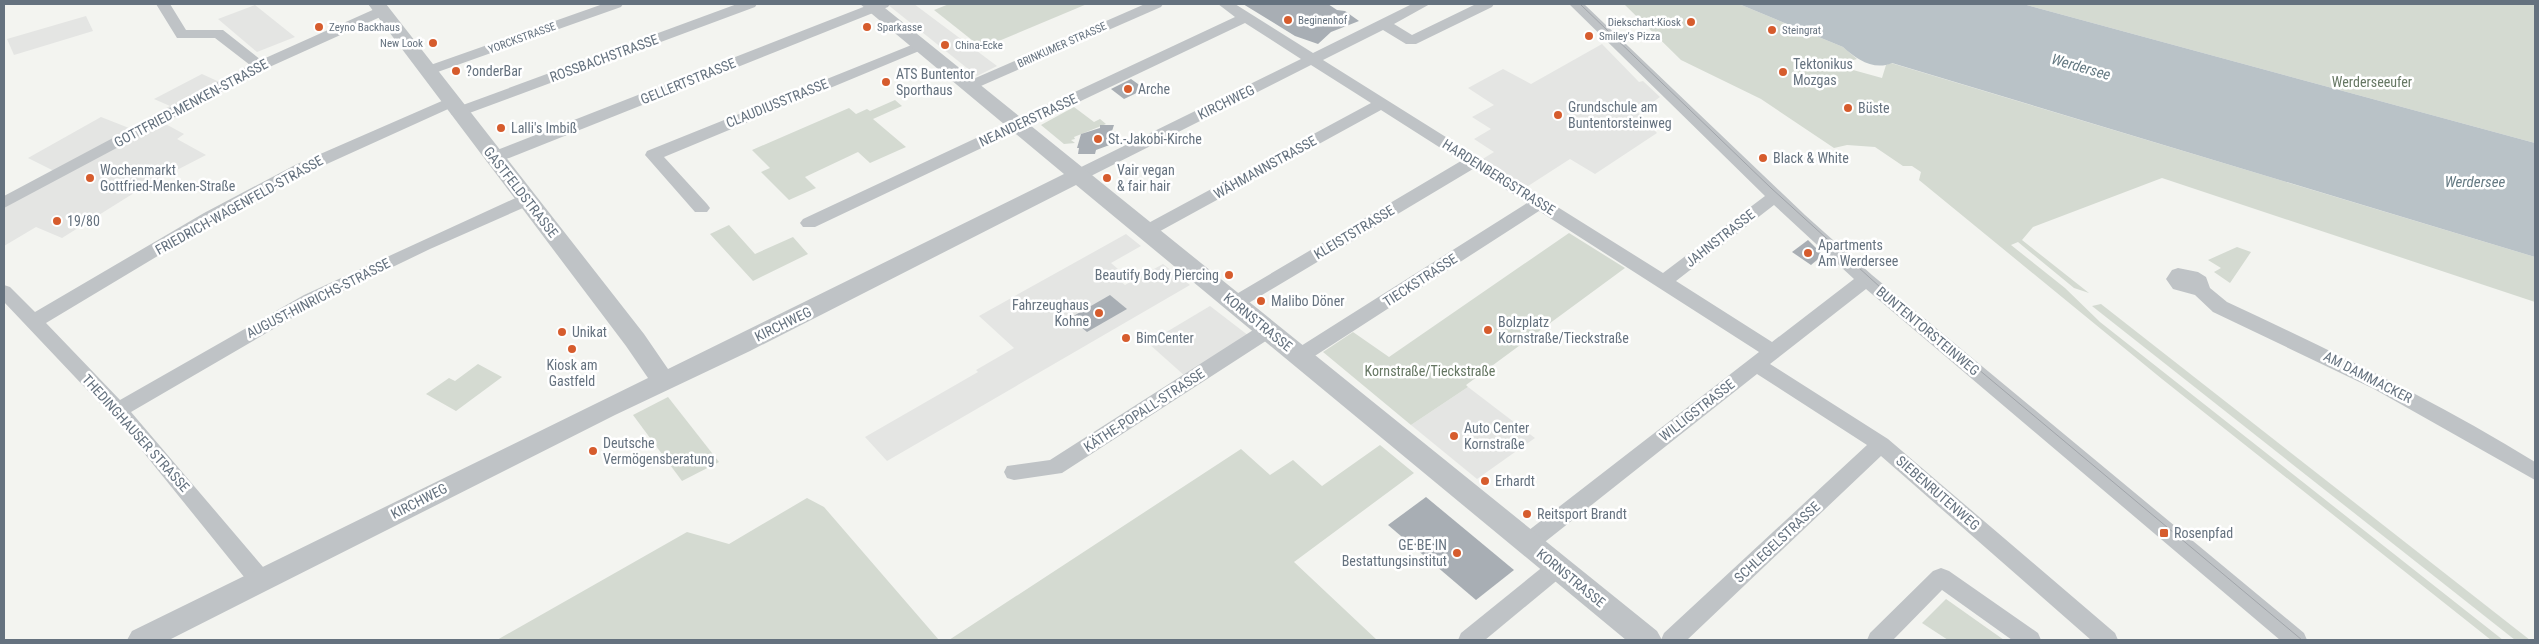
<svg xmlns="http://www.w3.org/2000/svg" width="2539" height="644" font-family="'Roboto Condensed',sans-serif">
<style>
.built{fill:#e4e5e3}
.green{fill:#d4dad1}
.water{fill:#b9c2c7}
.building{fill:#a8aeb4}
.lines{fill:none;stroke-linecap:round;stroke-linejoin:round}
.minor{fill:#bfc3c6;fill-rule:evenodd}
.tertiary{fill:#bfc3c6;fill-rule:evenodd}
.tram{stroke:#a1a5aa;stroke-width:1}
.poi-dot{fill:#d65c2d;stroke:#fff;stroke-width:2}
.labels{text-anchor:middle;dominant-baseline:central;stroke-width:5;stroke-linejoin:round;paint-order:stroke}
.far-poi-label{font-size:11px;fill:#65727f;stroke:#fff;text-anchor:start}
.far-street-label{font-size:11px;fill:#65727f;stroke:#fff}
.street-label{font-size:14px;fill:#65727f;stroke:#fff}
.poi-label{font-size:14px;fill:#65727f;stroke:#fff;text-anchor:start}
.park-label{font-size:14px;fill:#667763;stroke:#fff}
.water-label{font-size:15px;font-style:italic;fill:#657a83;stroke:#fff}
</style>
<rect width="100%" height="100%" fill="#f3f4f0"/>
<g class="built">
<path d="M887 4H914L997 66 977 76Z"/>
<path d="M255 5 295 37 257 52 218 19Z"/>
<path d="M86 16 93 31 14 55 7 39Z"/>
<path d="M1602 44 1639 82 1643 81 1660 97 1638 113 1657 133 1595 174 1570 159 1525 188 1481 160 1494 152 1474 139 1491 129 1472 117 1494 105 1468 88 1503 69 1531 84Z"/>
<path d="M202 74 226 85 160 121 184 134 177 139 206 155 142 188 62 238 36 227 4 246V199L54 171 28 158 101 117 129 128 170 106 154 99Z"/>
<path d="M1126 234 1141 246 1111 263 1118 269 1111 273 1125 285 1163 264 1190 285 887 461 865 437 978 372 976 370 1014 348 979 316Z"/>
<path d="M1210 306 1249 336 1185 376 1148 343Z"/>
<path d="M1468 387 1535 438 1477 479 1411 425Z"/>
</g>
<g class="green">
<path d="M949 4H1087L982 48 934 10Z"/>
<path d="M1624 4H1739L1843 47 1857 59 1835 65 1882 78 1886 65 1891 63 2535 257V302L2162 178 2033 227 2022 240 2089 293 2074 288 2018 242 2011 245 2065 288 2100 322 2503 640H2491L2162 379 1919 180 1921 172 1912 166H1903L1875 147 1847 145 1834 148 1761 99 1681 60Z"/>
<path d="M2023 4H2535V143Z"/>
<path d="M895 100 902 106 873 119 906 147 870 163 858 152 805 177 816 188 789 200 761 172 770 168 752 150 849 108 856 114 867 109 870 111Z"/>
<path d="M1074 107 1094 122 1100 119 1106 124 1074 137 1075 139 1071 140 1075 143 1064 144 1041 125Z"/>
<path d="M729 225 755 254 793 237 808 254 753 281 710 234Z"/>
<path d="M1569 233 1625 268 1466 385 1468 387 1411 425 1323 352 1353 332 1389 357Z"/>
<path d="M2237 247 2251 252 2230 283 2214 272 2221 268 2208 260Z"/>
<path d="M2101 304 2530 640H2515L2092 306Z"/>
<path d="M478 364 502 377 456 411 426 394 449 378 455 381Z"/>
<path d="M668 397 719 462 682 481 633 415Z"/>
<path d="M1380 445 1414 473 1294 562 1377 640H949L1241 449 1270 475 1293 460 1322 486Z"/>
<path d="M807 498 824 507 939 640H497L687 532 729 544Z"/>
<path d="M1946 599 2004 640H1948L1922 623Z"/>
</g>
<path class="water" d="M1739 4H2023L2535 143V257L1892 63C1874 71 1856 59 1843 47Z"/>
<g class="building">
<path d="M1243 4H1328L1337 10 1345 11 1359 21 1331 32 1318 44 1295 36Z"/>
<path d="M1131 79 1145 89 1124 99 1111 89Z"/>
<path d="M1100 125H1114L1112 131 1116 132 1115 143 1096 150 1095 154H1078L1079 148H1077L1081 134 1100 128Z"/>
<path d="M1808 240 1823 255 1811 265 1792 252Z"/>
<path d="M1110 295 1127 309 1087 332 1070 318Z"/>
<path d="M1426 497 1514 570 1476 600 1388 525Z"/>
</g>
<g class="lines">
<g class="minor">
<path d="M156 4H170L186 30H223L261 60 377 8 382 7 389 11 387 14 265 69 4 208V196L250 65 215 38H177Z"/>
<path d="M603 4H623L621 7 432 74 427 76 419 71 422 68Z"/>
<path d="M737 4H757L755 7 464 115H452L450 112 452 109Z"/>
<path d="M871 4H890L888 7 499 162H487L485 158 487 154Z"/>
<path d="M1145 4H1163L1161 7 974 89H964L961 86 964 83Z"/>
<path d="M1218 4H1235L1313 53 1412 4H1430L1394 24 1412 35 1476 4H1494L1492 7 1416 44H1406L1383 30 1323 60 1663 273 1765 196 1569 4H1584L1805 215 1872 275 2304 633 2307 640H2280L1866 289 1770 364 1888 439 2115 633 2118 640H2091L1881 456 1687 640H1661L1664 633 1867 445 1757 374 1536 549 1528 552 1520 549 1517 543 1520 537 1759 352 1539 211 1307 361 1300 363 1293 361 1290 356 1293 351 1527 203 1473 169 1242 307 1235 309 1228 307 1226 303 1228 299 1461 161 1381 110 1153 235H1141L1138 231 1141 227 1371 103 1311 65 1085 179H1073L1071 175 1073 171 1301 59 1245 23 815 227H803L800 223 803 219 1235 17ZM1774 205 1854 279 1772 342 1676 281Z"/>
<path d="M919 42 926 46 924 49 664 157 707 204 710 208 707 212H695L645 155 647 151Z"/>
<path d="M451 97 457 99 459 102 457 105 307 173 216 221 46 323 120 400 304 295 520 196H532L535 200 532 204 430 249 318 303 131 412 269 574 272 581 269 588 261 590 253 588 127 432 4 302V285L10 287 35 312 204 213 295 165Z"/>
<path d="M2178 268 2198 272 2206 277 2210 288 2227 302C2332 351 2436 401 2535 462V480L2374 389 2213 312 2195 295 2173 289 2166 279 2172 270Z"/>
<path d="M1268 323 1275 325 1277 330 1275 335 1062 473 1014 480 1007 478 1004 472 1007 466 1050 460 1261 325Z"/>
<path d="M1558 558 1566 561 1569 567 1566 573 1485 640H1458L1461 633 1550 561Z"/>
<path d="M1941 568 1949 571 2038 633 2041 640H2012L1942 590 1893 640H1867L1870 633 1933 571Z"/>
</g>
<path class="tertiary" d="M368 4H386L644 334 668 369 1064 174 860 4H880L1657 631 1662 640H1626L1076 185 750 351 615 415 169 640H127L132 631 648 378 626 346Z"/>
<path class="tram" d="M1580 4 1771 188 1880 287 2302 640"/>
</g>
<g class="poi-dot">
<circle cx="1288" cy="20" r="5"/>
<circle cx="1691" cy="22" r="5"/>
<circle cx="319" cy="27" r="5"/>
<circle cx="867" cy="27" r="5"/>
<circle cx="1772" cy="30" r="5"/>
<circle cx="1589" cy="36" r="5"/>
<circle cx="433" cy="43" r="5"/>
<circle cx="945" cy="45" r="5"/>
<circle cx="456" cy="71" r="5"/>
<circle cx="1783" cy="72" r="5"/>
<circle cx="886" cy="82" r="5"/>
<circle cx="1128" cy="89" r="5"/>
<circle cx="1848" cy="108" r="5"/>
<circle cx="1558" cy="115" r="5"/>
<circle cx="501" cy="128" r="5"/>
<circle cx="1098" cy="139" r="5"/>
<circle cx="1763" cy="158" r="5"/>
<circle cx="90" cy="178" r="5"/>
<circle cx="1107" cy="178" r="5"/>
<circle cx="57" cy="221" r="5"/>
<circle cx="1808" cy="253" r="5"/>
<circle cx="1229" cy="275" r="5"/>
<circle cx="1261" cy="301" r="5"/>
<circle cx="1099" cy="313" r="5"/>
<circle cx="1488" cy="330" r="5"/>
<circle cx="562" cy="332" r="5"/>
<circle cx="1126" cy="338" r="5"/>
<circle cx="572" cy="349" r="5"/>
<circle cx="1454" cy="436" r="5"/>
<circle cx="593" cy="451" r="5"/>
<circle cx="1485" cy="481" r="5"/>
<circle cx="1527" cy="514" r="5"/>
<rect x="2159" y="528" width="10" height="10" rx="2.5"/>
<circle cx="1457" cy="553" r="5"/>
</g>
<g class="labels">
<g class="far-poi-label">
<text x="1298" y="20">Beginenhof</text>
<text x="1681" y="22" text-anchor="end">Diekschart-Kiosk</text>
<text x="329" y="27">Zeyno Backhaus</text>
<text x="877" y="27">Sparkasse</text>
<text x="1782" y="30">Steingrat</text>
<text x="1599" y="36">Smiley's Pizza</text>
<text x="423" y="43" text-anchor="end">New Look</text>
<text x="955" y="45">China-Ecke</text>
</g>
<g class="far-street-label">
<text transform="translate(522 38) rotate(-20)">YORCKSTRASSE</text>
<text transform="translate(1062 45) rotate(-24)">BRINKUMER STRASSE</text>
</g>
<g class="street-label">
<text transform="translate(604 58) rotate(-20)">ROSSBACHSTRASSE</text>
<text transform="translate(688 81) rotate(-22)">GELLERTSTRASSE</text>
<text transform="translate(1226 102) rotate(-26)">KIRCHWEG</text>
<text transform="translate(191 103) rotate(-28)">GOTTFRIED-MENKEN-STRASSE</text>
<text transform="translate(777 103) rotate(-22)">CLAUDIUSSTRASSE</text>
<text transform="translate(1028 120) rotate(-25)">NEANDERSTRASSE</text>
<text transform="translate(1265 167) rotate(-29)">WÄHMANNSTRASSE</text>
<text transform="translate(1499 177) rotate(32)">HARDENBERGSTRASSE</text>
<text transform="translate(521 192) rotate(52)">GASTFELDSTRASSE</text>
<text transform="translate(239 205) rotate(-29)">FRIEDRICH-WAGENFELD-STRASSE</text>
<text transform="translate(1354 232) rotate(-31)">KLEISTSTRASSE</text>
<text transform="translate(1720 238) rotate(-38)">JAHNSTRASSE</text>
<text transform="translate(1420 280) rotate(-33)">TIECKSTRASSE</text>
<text transform="translate(318 298) rotate(-27)">AUGUST-HINRICHS-STRASSE</text>
<text transform="translate(1258 322) rotate(39)">KORNSTRASSE</text>
<text transform="translate(783 324) rotate(-26)">KIRCHWEG</text>
<text transform="translate(1928 331) rotate(40)">BUNTENTORSTEINWEG</text>
<text transform="translate(2368 377) rotate(27)">AM DAMMACKER</text>
<text transform="translate(1144 410) rotate(-33)">KÄTHE-POPALL-STRASSE</text>
<text transform="translate(1697 410) rotate(-38)">WILLIGSTRASSE</text>
<text transform="translate(136 433) rotate(48)">THEDINGHAUSER STRASSE</text>
<text transform="translate(1938 493) rotate(41)">SIEBENRUTENWEG</text>
<text transform="translate(419 501) rotate(-27)">KIRCHWEG</text>
<text transform="translate(1777 542) rotate(-43)">SCHLEGELSTRASSE</text>
<text transform="translate(1571 578) rotate(39)">KORNSTRASSE</text>
</g>
<g class="poi-label">
<text x="1793" y="64">Tektonikus<tspan x="1793" dy="16">Mozgas</tspan></text>
<text x="466" y="71">?onderBar</text>
<text x="896" y="74">ATS Buntentor<tspan x="896" dy="16">Sporthaus</tspan></text>
<text x="1138" y="89">Arche</text>
<text x="1568" y="107">Grundschule am<tspan x="1568" dy="16">Buntentorsteinweg</tspan></text>
<text x="1858" y="108">Büste</text>
<text x="511" y="128">Lalli's Imbiß</text>
<text x="1108" y="139">St.-Jakobi-Kirche</text>
<text x="1773" y="158">Black &amp; White</text>
<text x="100" y="170">Wochenmarkt<tspan x="100" dy="16">Gottfried-Menken-Straße</tspan></text>
<text x="1117" y="170">Vair vegan<tspan x="1117" dy="16">&amp; fair hair</tspan></text>
<text x="67" y="221">19/80</text>
<text x="1818" y="245">Apartments<tspan x="1818" dy="16">Am Werdersee</tspan></text>
<text x="1219" y="275" text-anchor="end">Beautify Body Piercing</text>
<text x="1271" y="301">Malibo Döner</text>
<text x="1089" y="305" text-anchor="end">Fahrzeughaus<tspan x="1089" dy="16">Kohne</tspan></text>
<text x="1498" y="322">Bolzplatz<tspan x="1498" dy="16">Kornstraße/Tieckstraße</tspan></text>
<text x="572" y="332">Unikat</text>
<text x="1136" y="338">BimCenter</text>
<text x="572" y="365" text-anchor="middle">Kiosk am<tspan x="572" dy="16">Gastfeld</tspan></text>
<text x="1464" y="428">Auto Center<tspan x="1464" dy="16">Kornstraße</tspan></text>
<text x="603" y="443">Deutsche<tspan x="603" dy="16">Vermögensberatung</tspan></text>
<text x="1495" y="481">Erhardt</text>
<text x="1537" y="514">Reitsport Brandt</text>
<text x="2174" y="533">Rosenpfad</text>
<text x="1447" y="545" text-anchor="end">GE·BE·IN<tspan x="1447" dy="16">Bestattungsinstitut</tspan></text>
</g>
<g class="park-label">
<text x="2372" y="82">Werderseeufer</text>
<text x="1430" y="371">Kornstraße/Tieckstraße</text>
</g>
<g class="water-label">
<text transform="translate(2081 67) rotate(16)">Werdersee</text>
<text x="2475" y="182">Werdersee</text>
</g>
</g>
<rect width="2539" height="644" fill="none" stroke="#65727f" stroke-width="10"/>
</svg>
